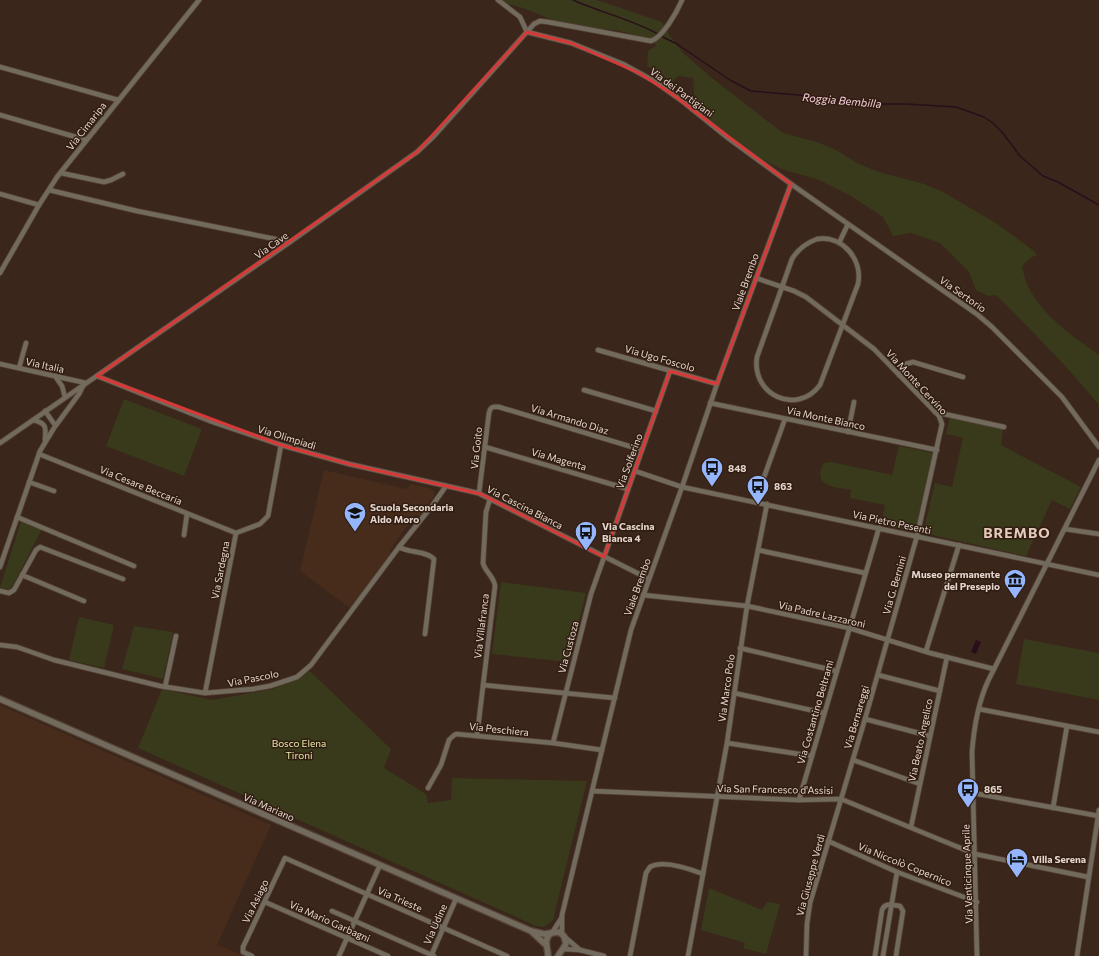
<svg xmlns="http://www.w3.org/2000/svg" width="1099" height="956" font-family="Commissioner,sans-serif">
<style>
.built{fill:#472c1c}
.green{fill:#383a1b}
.water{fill:#2b0e1b}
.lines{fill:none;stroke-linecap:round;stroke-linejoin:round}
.stream{stroke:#2b0e1b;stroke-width:1.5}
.minor-casing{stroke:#554237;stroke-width:6}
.tertiary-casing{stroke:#554237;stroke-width:8}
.minor{stroke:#726a5c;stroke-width:4.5}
.tertiary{stroke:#726a5c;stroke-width:5.5}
.marked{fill:none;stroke:#d73939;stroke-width:3;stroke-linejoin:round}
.labels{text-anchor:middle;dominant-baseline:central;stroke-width:3;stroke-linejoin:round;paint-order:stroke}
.street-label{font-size:10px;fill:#e4d6ce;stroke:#301c10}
.poi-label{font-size:10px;font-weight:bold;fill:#e4d6ce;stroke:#301c10;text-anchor:start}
.park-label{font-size:10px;fill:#e5eaab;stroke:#301c10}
.water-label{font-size:11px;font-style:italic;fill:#f8d0df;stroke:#301c10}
.district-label{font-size:14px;font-weight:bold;letter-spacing:1px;fill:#e5cabb;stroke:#301c10}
</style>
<rect width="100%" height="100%" fill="#3a261a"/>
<g class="built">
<path d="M324 470 406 489 411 484 429 488 434 491V496L420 516 415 515 390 550 391 555 350 608 300 571Z"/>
<path d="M0 705 271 825 217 945 246 956H0Z"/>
</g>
<g class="green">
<path d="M502 0H597L662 22 670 36 682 52 712 78 783 133 817 142 834 149 859 164 879 172 924 184 943 192 996 223 1034 251 1037 255 1030 258 1022 266C1028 306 1068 333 1099 355V405C1067 366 1032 331 996 295L988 296 976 290 969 272 940 243 911 233 893 236 883 217 851 196 817 179 781 169 757 157 735 141 695 107 693 78 678 76 671 83 662 75 647 66 648 51 657 45 635 35 616 30 576 27 551 19 523 8 508 4Z"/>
<path d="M124 399 202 429 184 476 106 446Z"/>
<path d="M950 417 1003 429 1001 445 1081 487 1070 509 1052 500 1026 556 923 533 935 483 952 487 963 438 946 434Z"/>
<path d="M899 446 933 453 916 532 881 525 885 505 850 498 851 490C834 487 811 486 824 463L831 462 892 475Z"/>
<path d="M21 521 42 529 13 585 9 589 0 588Z"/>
<path d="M501 582 586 593 569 662 492 654Z"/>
<path d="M79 617 114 625 104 668 69 660Z"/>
<path d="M134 626 173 632 163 679 122 669Z"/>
<path d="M1024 639 1099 653V700L1016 684Z"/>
<path d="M310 671 391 749 384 768 426 794 428 803 451 800 452 778 587 781 553 920 544 927 536 926 138 748 162 689 212 700 273 689Z"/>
<path d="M709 888 762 910 767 902 780 904 766 954 743 948 745 943 701 930Z"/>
</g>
<path class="water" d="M976 640 981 642 976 654 971 652Z"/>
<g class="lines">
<g class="stream">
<path d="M573 0C602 13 631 19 658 34"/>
<path d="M661 36 677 44 730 80 751 91 799 95 863 104H906L956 107 984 117 993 123 1002 132 1020 156 1043 176 1058 182 1099 205"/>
</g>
<g class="minor-casing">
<g id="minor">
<path d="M498 0 520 17 527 32"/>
<path d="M527 32 571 43 623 64 654 81 682 101 728 138 791 184 978 315 992 327 1062 397 1099 447"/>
<path d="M0 67 118 100"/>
<path d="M0 115 86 140"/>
<path d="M61 173 104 182 111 180 123 174"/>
<path d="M49 190 137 211 290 242"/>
<path d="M0 194 39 205"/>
<path d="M817 239C842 235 863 259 858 284L820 385C797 416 751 395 757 357L792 259C798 249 806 243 817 239Z"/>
<path d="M839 243 848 224"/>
<path d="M0 273 39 205 57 177 199 0"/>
<path d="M756 278 794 291 806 297 874 349 939 416 942 424 917 536 865 719 810 903 807 924 806 956"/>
<path d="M598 350 717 384"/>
<path d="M0 364 86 383"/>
<path d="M19 368 26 343"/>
<path d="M899 375 906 364 913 362 963 377"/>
<path d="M55 376 62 386 65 397"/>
<path d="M97 376 210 421 281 445 349 464 478 493 649 579"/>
<path d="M584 390 656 411"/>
<path d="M710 403 937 450"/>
<path d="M45 411 55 425"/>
<path d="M935 412 1004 427"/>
<path d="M33 420C47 423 46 428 45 440"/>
<path d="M848 432 854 402"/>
<path d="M0 443 290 242 417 152 434 136 534 24 540 21 548 22 651 41C663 37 677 12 682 0"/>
<path d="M485 447 628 489"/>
<path d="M39 454 236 533"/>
<path d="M635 471 682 487 1099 575"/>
<path d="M29 482 54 491"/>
<path d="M479 493 489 413C490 407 493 406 499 407L642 450"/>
<path d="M755 502 785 419"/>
<path d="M17 517 134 566"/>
<path d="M1065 529 1099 534"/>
<path d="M184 535 187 514"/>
<path d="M399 547C409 553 427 551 434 559L425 634"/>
<path d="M758 550 865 573"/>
<path d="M0 567 40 451 54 428 79 394 84 384"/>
<path d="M22 575 84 601"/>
<path d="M0 591 9 593 14 590 36 550 40 547 123 579"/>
<path d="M643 595 747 606 849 628 930 653 994 669"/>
<path d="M0 645 17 647 54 660 160 686 205 693 253 689 270 686 297 677 311 665 399 547 432 506 446 486"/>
<path d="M740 648 836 671"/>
<path d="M926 651 959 545"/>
<path d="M878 675 940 691"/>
<path d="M483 685 615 698"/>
<path d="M165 687 176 636"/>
<path d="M205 693 236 533 260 524 268 516 281 445"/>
<path d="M734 693 824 713"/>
<path d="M979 709 1099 732"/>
<path d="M865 719 930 736"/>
<path d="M477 736 495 586C494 576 485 572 483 563L486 512 490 499"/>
<path d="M553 743 591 594 670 371"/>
<path d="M727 743 812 756"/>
<path d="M853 760 920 784"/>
<path d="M428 788 441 765 449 740 453 736 456 734 553 743 602 750"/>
<path d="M592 791 799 800 841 799 975 854 1088 877"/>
<path d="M973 793 1099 816"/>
<path d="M799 800 879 528"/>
<path d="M1053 808 1067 726"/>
<path d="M911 827 947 657"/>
<path d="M828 841 897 872 977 902"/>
<path d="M265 902 388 956"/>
<path d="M332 911 434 956"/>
<path d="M552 933 562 917"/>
<path d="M562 934V915L631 630 682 487 717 384 791 184"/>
<path d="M566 938 580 950"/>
<path d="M564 949 580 950 604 956"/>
<path d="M252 956 243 952V947L285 858 507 956"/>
<path d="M339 956 380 865"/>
<path d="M431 956 456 899"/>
<path d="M630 956 646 873 650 867C663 859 690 869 703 874"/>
<path d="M688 956 727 743 747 606 767 504"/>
<path d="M875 956 882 910C885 902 893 905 900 906L903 911 896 956"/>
<path d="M883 956 897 872"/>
<path d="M977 956 972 752C974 727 978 703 988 681L1099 460"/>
<path d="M1077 956 1099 810"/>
</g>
</g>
<g class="tertiary-casing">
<g id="tertiary">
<path d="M0 699 531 931 544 934 559 932 564 936 566 944 558 956"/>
<path d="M533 933 546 945"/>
<path d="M548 956C548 947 543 940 551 933"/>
</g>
</g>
<use href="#minor" class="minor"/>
<use href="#tertiary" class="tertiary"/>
</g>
<path class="marked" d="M527 32 571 43 639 73 672 94 791 184 717 384 670 371 604 557 481 494 349 464 281 445 97 376 417 152Z"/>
<defs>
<g id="bus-pin" transform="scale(1.15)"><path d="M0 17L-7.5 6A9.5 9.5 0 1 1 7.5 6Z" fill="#95b6fd" stroke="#301c10"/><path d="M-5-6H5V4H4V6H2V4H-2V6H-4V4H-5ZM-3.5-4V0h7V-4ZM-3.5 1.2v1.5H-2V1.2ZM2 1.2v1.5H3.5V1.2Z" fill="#111"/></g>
<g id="school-pin" transform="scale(1.15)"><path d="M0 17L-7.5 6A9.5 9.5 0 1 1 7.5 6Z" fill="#95b6fd" stroke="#301c10"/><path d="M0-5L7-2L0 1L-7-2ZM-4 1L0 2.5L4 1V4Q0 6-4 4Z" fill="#111"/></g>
<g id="museum-pin" transform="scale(1.15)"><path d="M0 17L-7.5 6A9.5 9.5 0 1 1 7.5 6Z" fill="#95b6fd" stroke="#301c10"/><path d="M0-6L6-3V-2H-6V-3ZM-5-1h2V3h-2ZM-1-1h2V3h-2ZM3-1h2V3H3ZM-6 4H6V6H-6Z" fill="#111"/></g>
<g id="hotel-pin" transform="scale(1.15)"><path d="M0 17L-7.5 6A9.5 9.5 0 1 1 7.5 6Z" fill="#95b6fd" stroke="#301c10"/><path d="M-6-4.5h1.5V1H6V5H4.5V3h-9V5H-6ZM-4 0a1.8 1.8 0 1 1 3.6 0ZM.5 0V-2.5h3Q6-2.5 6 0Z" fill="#111"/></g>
</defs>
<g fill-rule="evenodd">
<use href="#bus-pin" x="712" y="468"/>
<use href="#bus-pin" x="758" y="486"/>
<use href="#school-pin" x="355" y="513"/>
<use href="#bus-pin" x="586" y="532"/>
<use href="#museum-pin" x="1015" y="580"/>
<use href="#bus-pin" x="968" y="789"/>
<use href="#hotel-pin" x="1017" y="859"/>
</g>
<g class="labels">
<g class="street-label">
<text transform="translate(682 92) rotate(36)">Via dei Partigiani</text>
<text transform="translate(86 126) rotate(-52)">Via Cimaripa</text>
<text transform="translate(271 245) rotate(-35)">Via Cave</text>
<text transform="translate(745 282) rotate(-70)">Viale Brembo</text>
<text transform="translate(963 294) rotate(35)">Via Sertorio</text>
<text transform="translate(660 358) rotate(16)">Via Ugo Foscolo</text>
<text transform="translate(45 365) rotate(12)">Via Italia</text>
<text transform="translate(917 382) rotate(47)">Via Monte Cervino</text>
<text transform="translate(826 418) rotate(12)">Via Monte Bianco</text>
<text transform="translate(570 419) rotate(17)">Via Armando Diaz</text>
<text transform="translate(287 437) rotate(17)">Via Olimpiadi</text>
<text transform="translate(476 448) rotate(-84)">Via Goito</text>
<text transform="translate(559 459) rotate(16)">Via Magenta</text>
<text transform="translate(629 461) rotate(-70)">Via Solferino</text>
<text transform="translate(141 485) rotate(22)">Via Cesare Beccaria</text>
<text transform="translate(525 507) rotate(27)">Via Cascina Bianca</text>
<text transform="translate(892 522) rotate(12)">Via Pietro Pesenti</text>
<text transform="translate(220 570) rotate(-79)">Via Sardegna</text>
<text transform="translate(894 585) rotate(-74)">Via G. Bernini</text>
<text transform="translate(637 587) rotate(-70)">Viale Brembo</text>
<text transform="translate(822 614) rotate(13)">Via Padre Lazzaroni</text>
<text transform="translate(481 626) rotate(-83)">Via Villafranca</text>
<text transform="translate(568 647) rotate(-75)">Via Custoza</text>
<text transform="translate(253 678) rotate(-11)">Via Pascolo</text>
<text transform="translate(726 688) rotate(-82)">Via Marco Polo</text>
<text transform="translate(815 712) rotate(-74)">Via Costantino Beltrami</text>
<text transform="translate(856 717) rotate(-74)">Via Bernareggi</text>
<text transform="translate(499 729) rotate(6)">Via Peschiera</text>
<text transform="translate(920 740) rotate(-78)">Via Beato Angelico</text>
<text transform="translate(775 789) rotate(1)">Via San Francesco d'Assisi</text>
<text transform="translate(269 807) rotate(24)">Via Mariano</text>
<text transform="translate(905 864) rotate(22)">Via Niccolò Copernico</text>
<text transform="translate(967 874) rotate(-92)">Via Venticinque Aprile</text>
<text transform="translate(810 875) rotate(-75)">Via Giuseppe Verdi</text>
<text transform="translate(400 899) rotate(24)">Via Trieste</text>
<text transform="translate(255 901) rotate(-64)">Via Asiago</text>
<text transform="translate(330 921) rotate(24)">Via Mario Garbagni</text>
<text transform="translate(435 924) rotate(-66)">Via Udine</text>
</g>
<g class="poi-label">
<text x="728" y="468">848</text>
<text x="774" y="486">863</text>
<text x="370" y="507">Scuola Secondaria<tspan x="370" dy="12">Aldo Moro</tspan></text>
<text x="602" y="526">Via Cascina<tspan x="602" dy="12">Bianca 4</tspan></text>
<text x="1000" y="574" text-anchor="end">Museo permanente<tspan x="1000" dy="12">del Presepio</tspan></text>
<text x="984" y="789">865</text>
<text x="1032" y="859">Villa Serena</text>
</g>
<g class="park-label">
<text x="299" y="743">Bosco Elena<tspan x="299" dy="12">Tironi</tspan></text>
</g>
<g class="water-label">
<text transform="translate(842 100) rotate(5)">Roggia Bembilla</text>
</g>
<g class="district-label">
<text x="1017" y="532">BREMBO</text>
</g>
</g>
</svg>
